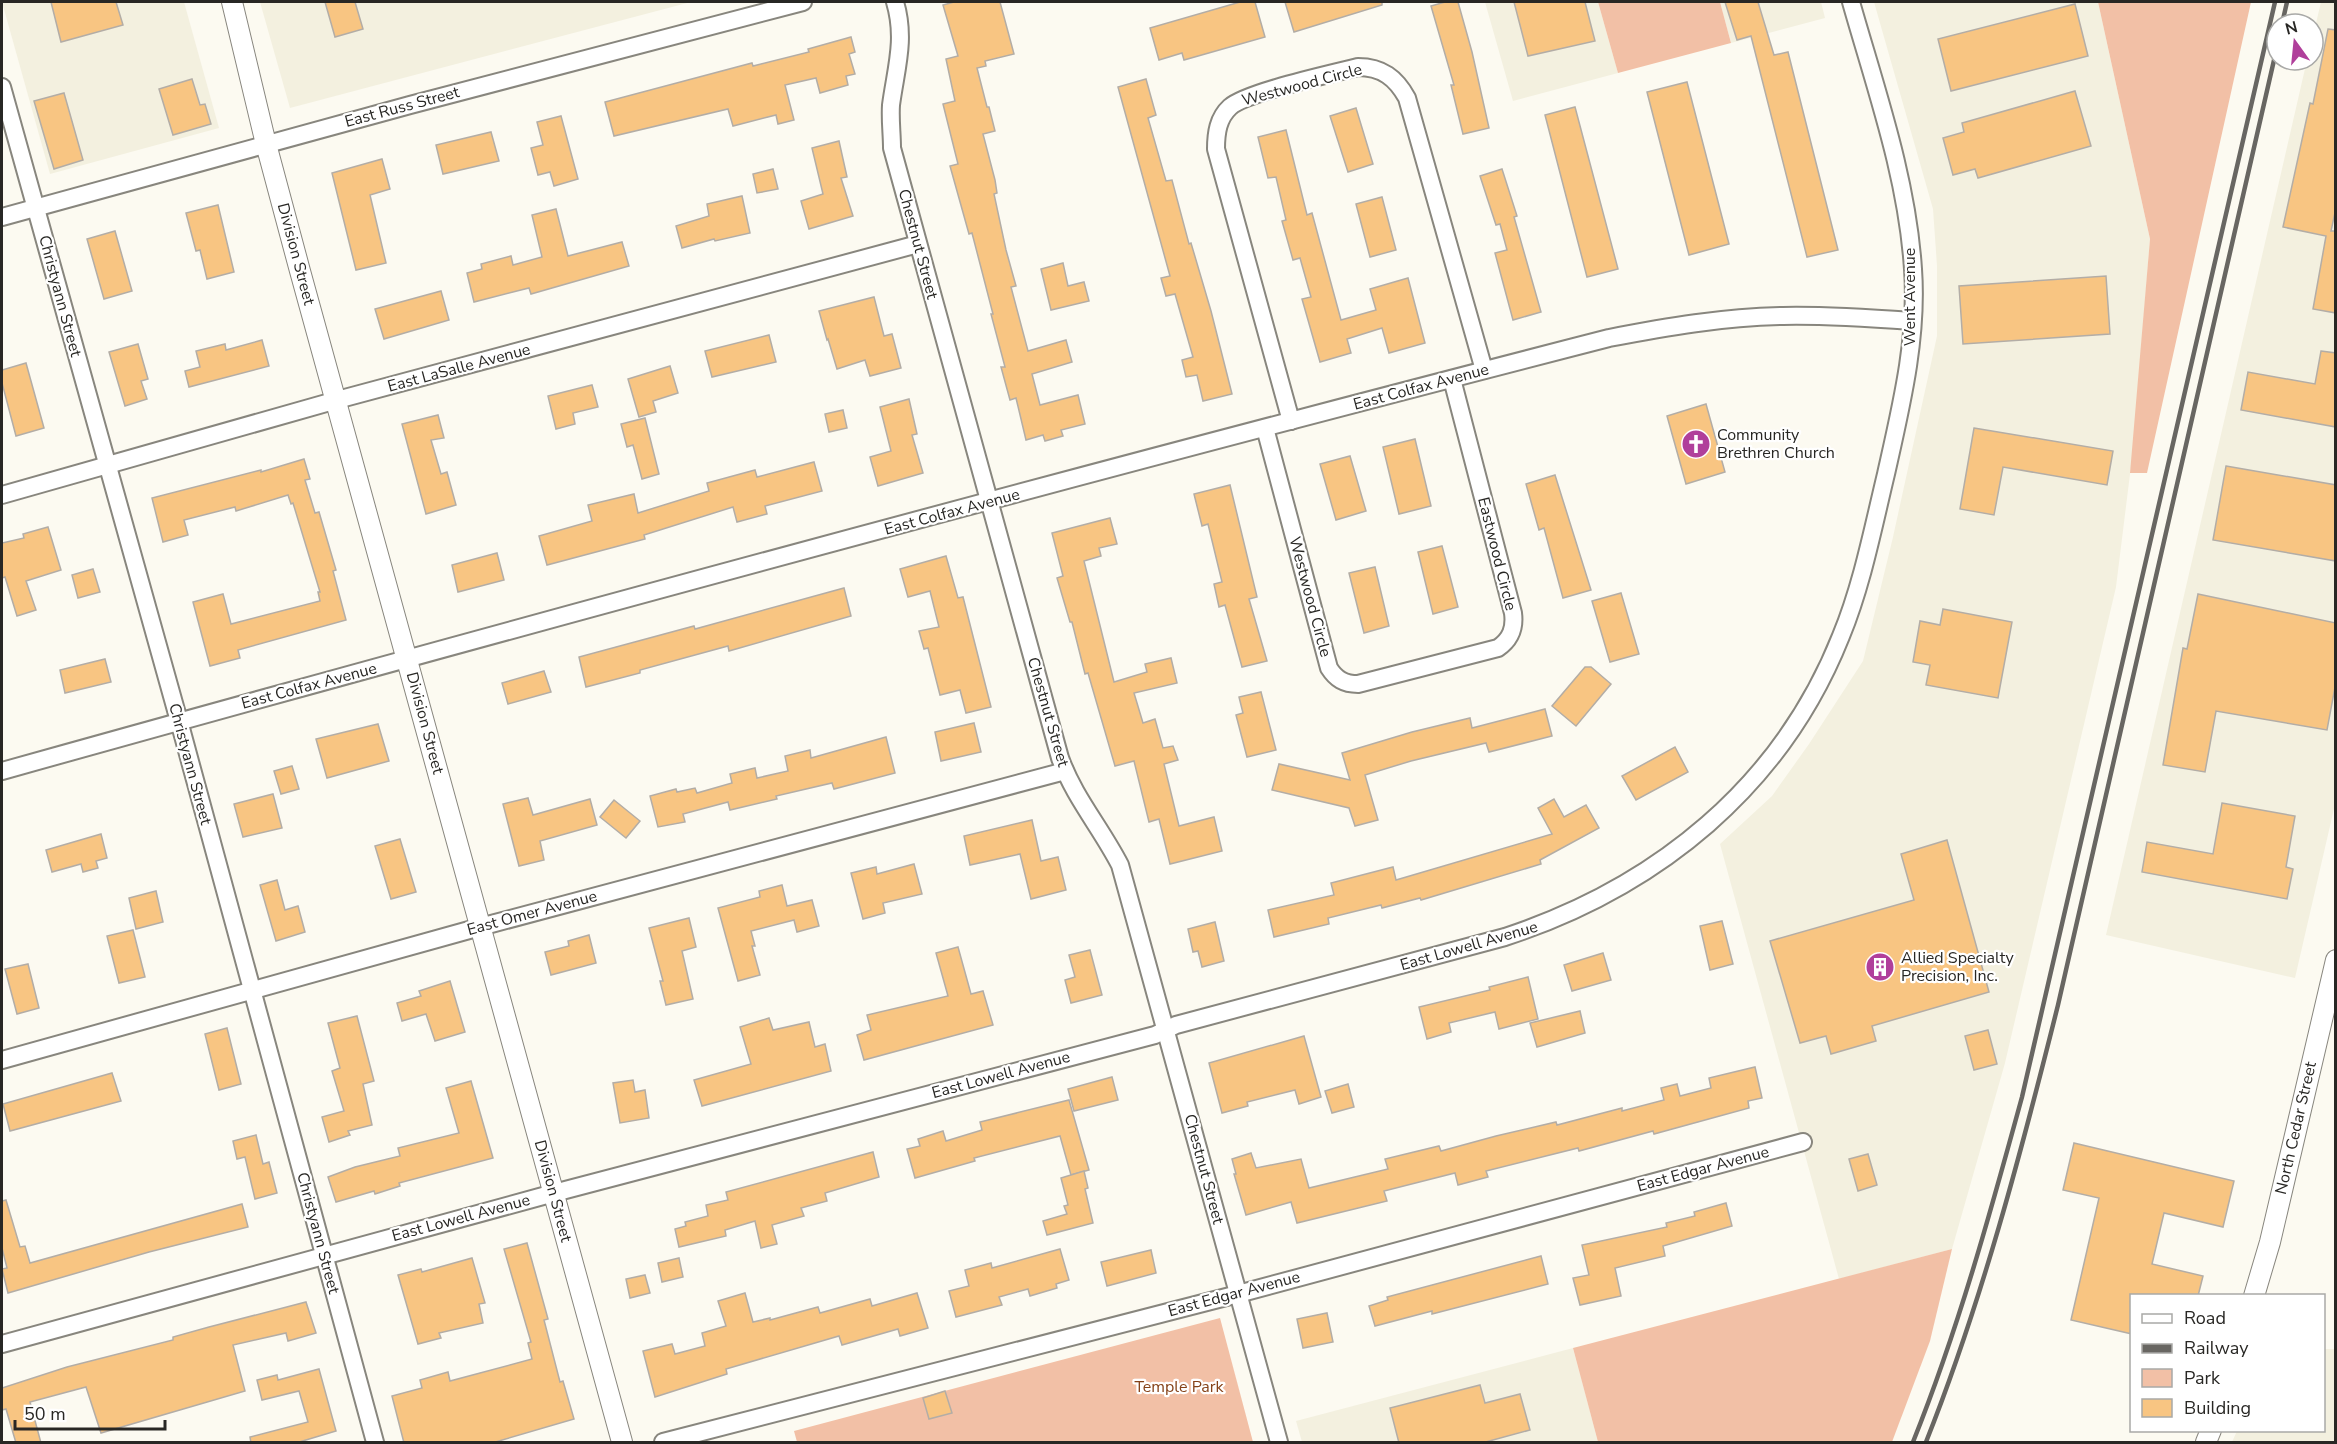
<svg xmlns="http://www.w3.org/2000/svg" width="2337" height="1444" font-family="'Nunito Sans',sans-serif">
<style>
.built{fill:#f3f0df}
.green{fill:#f2c0a6}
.building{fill:#f8c582;stroke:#b3ada6;stroke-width:1.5}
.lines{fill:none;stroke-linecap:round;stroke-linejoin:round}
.minor-casing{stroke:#88867e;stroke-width:20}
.tertiary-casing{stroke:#88867e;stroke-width:22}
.minor{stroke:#fff;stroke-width:16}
.tertiary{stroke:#fff;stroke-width:20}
.rail{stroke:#686662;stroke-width:4.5}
.labels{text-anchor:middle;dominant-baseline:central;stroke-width:4.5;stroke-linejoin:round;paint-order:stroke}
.street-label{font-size:16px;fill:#282724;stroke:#fff}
.poi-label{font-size:16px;fill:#282724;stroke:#fff;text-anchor:start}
.park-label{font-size:16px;fill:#854218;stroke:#fff}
</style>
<rect width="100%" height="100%" fill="#fcfaf1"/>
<g class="built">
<path d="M2 2H184L219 128 50 174Z"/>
<path d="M260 2H691L290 108Z"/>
<path d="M1485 2H1598L1618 73 1513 101Z"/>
<path d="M1720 2H1821L1825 18 1731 43Z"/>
<path d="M1874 2H2098L2150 239 2133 450 2116 587 2005 1063 1952 1249 1839 1279 1720 844 1772 796 1809 744 1863 661 1893 537 1937 336V266L1933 209Z"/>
<path d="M2321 2H2335L2336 800 2295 978 2106 935 2307 60H2313V36Z"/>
<path d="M1573 1348 1598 1442H1302L1296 1421Z"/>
<path d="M2324 1349H2335V1442H2232L2237 1431 2324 1430Z"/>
</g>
<g class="green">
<path d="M1598 2H1720L1731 43 1618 73Z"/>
<path d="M2098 2H2251L2147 473H2130L2150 239Z"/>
<path d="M1952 1249 1930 1341 1892 1442H1598L1573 1348Z"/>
<path d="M1220 1318 1253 1442H797L794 1431Z"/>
</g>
<g class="building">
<path d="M51 2H116L123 25 61 42Z"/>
<path d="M325 2H355L363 29 335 37Z"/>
<path d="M954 2H1000L1014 54 985 61 986 66 977 68 987 107H989L995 131 983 134 995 180 997 193 994 194 1006 250 1016 286 1011 287 1028 351 1066 340 1072 362 1032 374 1040 405 1078 395 1085 424 1061 430 1063 436 1045 441 1043 435 1026 440 1016 398 1010 400 1001 367H1005L991 314H993L972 233 969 234 950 166 958 164 943 104 955 101 946 59 958 56 943 5Z"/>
<path d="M1240 2H1255L1265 37 1184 60 1182 53 1159 60 1150 28Z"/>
<path d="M1285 2H1382V5L1294 32Z"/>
<path d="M1445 2H1458L1472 52 1489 128 1463 134 1451 85H1454L1431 6Z"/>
<path d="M1514 2H1585L1595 41 1528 56Z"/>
<path d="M1725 2H1758L1774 55 1788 52 1838 250 1807 257 1751 36 1737 40Z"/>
<path d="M2075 4 2088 56 1951 91 1938 39Z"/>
<path d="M2328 29 2336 30V208L2331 231H2336V313L2313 309 2326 236 2283 227 2310 103 2313 104Z"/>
<path d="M851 37 855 52 849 54 855 74 846 76 848 85 820 93 816 78 785 85 794 120 778 124 776 115 733 126 728 109 614 136 605 102 752 63 753 66 809 52 808 49Z"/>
<path d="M192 79 200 105 205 104 211 124 173 135 159 89Z"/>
<path d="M1146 79 1156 115 1148 118 1166 181 1172 180 1189 244 1191 243 1211 311 1232 394 1203 401 1197 375 1186 377 1182 360 1193 357 1175 294 1166 296 1161 278 1170 276 1118 87Z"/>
<path d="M1687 82 1729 244 1689 255 1647 92Z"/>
<path d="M2075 91 2091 146 1978 178 1975 169 1953 175 1943 138 1964 132 1962 123Z"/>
<path d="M64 93 83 160 54 169 34 101Z"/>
<path d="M1575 107 1618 269 1587 277 1545 115Z"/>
<path d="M1356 108 1373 164 1348 172 1330 116Z"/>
<path d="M561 116 578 179 554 186 550 172 538 175 531 148 543 145 537 122Z"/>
<path d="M1286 130 1307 215 1312 213 1341 320 1376 310 1370 289 1408 278 1425 343 1389 353 1382 328 1347 339 1351 353 1320 362 1302 299 1311 297 1300 258 1293 260 1282 221 1286 220 1276 177 1268 178 1258 137Z"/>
<path d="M491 132 499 161 443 174 436 145Z"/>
<path d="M839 141 847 177 841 178 853 216 809 229 801 201 823 194 812 148Z"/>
<path d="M382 159 390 189 370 195 386 263 356 270 332 173Z"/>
<path d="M773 169 778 189 757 193 753 174Z"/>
<path d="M1502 169 1517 216 1514 217 1541 312 1513 320 1495 253 1507 250 1500 224 1496 225 1480 176Z"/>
<path d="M742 196 750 233 715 241 714 239 682 248 676 226 709 216 707 204Z"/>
<path d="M1382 197 1396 250 1370 257 1356 204Z"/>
<path d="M218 205 234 272 207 279 200 250 196 251 186 213Z"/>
<path d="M556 209 568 256 622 242 629 266 531 294 529 288 474 302 467 273 482 269 481 264 511 256 513 265 542 257 532 215Z"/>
<path d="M115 231 132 291 104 299 87 239Z"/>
<path d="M1063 263 1068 286 1084 282 1089 301 1051 310 1041 269Z"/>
<path d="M2106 276 2110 334 1963 344 1959 286Z"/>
<path d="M441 291 449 320 384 339 375 309Z"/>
<path d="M874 297 884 336 892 334 901 368 870 376 865 360 837 369 828 339 827 340 819 311Z"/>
<path d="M769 335 776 362 712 377 705 351Z"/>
<path d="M262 340 269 366 189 387 185 371 200 367 196 351 225 344 226 350Z"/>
<path d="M138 344 148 379 141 381 147 399 125 406 109 352Z"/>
<path d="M2321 351 2336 353V427L2241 410 2248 372 2315 384Z"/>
<path d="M26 363 44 428 16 436 2 383V370Z"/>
<path d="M670 366 678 393 653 401 656 412 639 417 628 379Z"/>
<path d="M592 385 598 407 573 413 575 424 556 429 548 396Z"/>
<path d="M909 399 917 434 912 435 923 473 878 486 870 457 891 451 880 407Z"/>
<path d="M1706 404 1725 472 1686 484 1667 416Z"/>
<path d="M843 410 847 428 829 432 825 414Z"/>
<path d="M438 415 444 438 431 440 441 474 447 472 456 505 426 514 402 424Z"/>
<path d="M645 418 659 474 642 479 633 445 627 447 621 424Z"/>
<path d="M1974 428 2113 451 2107 485 2003 467 1994 515 1960 509Z"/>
<path d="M1415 439 1431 506 1399 514 1383 447Z"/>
<path d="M1350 456 1366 511 1336 520 1320 464Z"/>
<path d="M304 459 310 479 305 480 315 513 319 512 336 570 333 571 346 620 238 650 240 658 210 666 193 602 223 594 231 624 320 601 318 592H320L293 503 291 504 288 495 236 511 235 507 184 520 188 535 163 542 152 498 261 470V472Z"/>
<path d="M814 462 822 491 765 506 767 514 737 522 733 507 644 535 645 539 547 565 539 536 592 521 588 505 634 494 638 513 709 491 707 483 755 470 757 477Z"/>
<path d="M2226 466 2336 485V561L2213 540Z"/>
<path d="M1555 475 1591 590 1563 598 1544 528 1539 530 1526 484Z"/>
<path d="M1230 485 1257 597 1249 599 1267 661 1242 667 1225 605 1219 607 1214 584 1222 582 1208 524 1202 526 1194 494Z"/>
<path d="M1110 518 1117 544 1099 548 1101 556 1084 561 1114 682 1147 672 1145 664 1171 658 1177 683 1134 693 1143 723 1155 719 1163 748 1173 746 1178 760 1164 764 1179 826 1214 817 1222 851 1170 864 1159 819 1149 822 1134 761 1115 766 1088 673 1085 674 1072 622H1070L1057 578 1063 576 1052 533Z"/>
<path d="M48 527 61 570 26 581 36 610 17 616 5 577 2 578V543L24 538 23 534Z"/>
<path d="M1442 546 1458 607 1433 614 1418 552Z"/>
<path d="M497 553 504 580 458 592 452 565Z"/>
<path d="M946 556 958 598 963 597 991 707 966 713 960 690 940 695 928 648 924 649 919 631 939 627 930 591 908 597 900 569Z"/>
<path d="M1375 567 1389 626 1364 633 1349 573Z"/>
<path d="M93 569 100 592 78 598 72 575Z"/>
<path d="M844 588 851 616 729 651 728 646 640 670V673L586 687 579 657 694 626 695 629Z"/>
<path d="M1621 593 1639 654 1610 662 1592 601Z"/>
<path d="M2198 594 2336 623V682L2327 730 2216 711 2205 772 2163 765 2183 648 2187 649Z"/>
<path d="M1943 609 2012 622 1998 698 1926 685 1930 665 1913 662 1920 621 1940 625Z"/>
<path d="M105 659 111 682 65 693 60 670Z"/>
<path d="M1585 667H1591L1611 684 1576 726 1552 706Z"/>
<path d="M544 671 551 692 508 704 502 683Z"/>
<path d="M1261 692 1276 750 1247 757 1236 715 1243 713 1239 697Z"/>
<path d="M1545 709 1552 736 1489 752 1486 743 1411 761 1365 775 1378 820 1355 826 1349 808 1272 790 1279 764 1350 780 1342 753 1412 732 1470 718 1472 728Z"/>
<path d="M974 723 981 752 941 761 935 732Z"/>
<path d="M378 724 389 761 327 778 316 739Z"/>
<path d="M886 737 895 773 834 789 832 783 776 796 777 799 730 810 728 802 683 814 685 822 658 827 650 796 676 789 677 792 695 788 697 793 732 783 730 774 755 768 757 778 788 771 785 756 810 750 811 758Z"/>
<path d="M1675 747 1688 772 1636 800 1622 776Z"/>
<path d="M292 766 299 789 281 794 274 771Z"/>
<path d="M273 794 282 828 243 837 234 804Z"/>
<path d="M528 798 533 815 590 799 597 825 540 841 544 860 519 866 503 804Z"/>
<path d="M1554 799 1564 817 1586 805 1599 828 1540 860 1541 864 1421 900 1420 898 1382 908 1381 905 1328 918 1329 924 1274 937 1268 910 1334 895 1331 883 1393 867 1396 880 1552 834 1538 808Z"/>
<path d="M614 800 640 821 626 838 600 817Z"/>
<path d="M2222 803 2295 816 2286 867 2293 869 2287 899 2142 872 2147 842 2213 854Z"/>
<path d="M1032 820 1041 861 1058 857 1066 890 1031 899 1020 854 970 865 964 836Z"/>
<path d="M101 834 107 858 96 861 98 868 83 872 81 864 52 872 46 850Z"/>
<path d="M400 839 416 892 391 899 375 846Z"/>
<path d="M1947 840 1989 992 1872 1026 1876 1041 1831 1054 1826 1036 1800 1043 1770 941 1914 900 1901 854Z"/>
<path d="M914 864 922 894 883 903 885 913 863 919 851 873 876 867 877 874Z"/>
<path d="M277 880 285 910 298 906 305 932 276 941 260 885Z"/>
<path d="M782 885 787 906 812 900 819 926 797 932 794 920 751 931 755 946H752L760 975 738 981 718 908 760 897 759 891Z"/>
<path d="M156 891 163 922 136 929 129 898Z"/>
<path d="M689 918 696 947 682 951 693 999 666 1005 660 981H663L649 928Z"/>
<path d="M1722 921 1733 964 1710 970 1700 926Z"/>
<path d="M1215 922 1224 961 1202 967 1198 951 1193 952 1188 929Z"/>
<path d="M133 930 145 977 119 983 107 936Z"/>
<path d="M589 935 596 963 551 975 545 952 569 946 568 941Z"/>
<path d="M958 947 971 994 983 991 993 1025 864 1060 857 1035 871 1030 867 1015 948 996 936 953Z"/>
<path d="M1090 950 1102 995 1071 1003 1065 980 1075 977 1069 955Z"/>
<path d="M1603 953 1611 980 1572 991 1564 965Z"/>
<path d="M28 964 39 1008 17 1014 5 969Z"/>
<path d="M1528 977 1538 1019 1499 1029 1495 1012 1449 1023 1451 1032 1427 1039 1419 1007 1490 990 1489 987Z"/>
<path d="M450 981 465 1032 435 1041 426 1014 402 1021 397 1003 421 996 419 991Z"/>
<path d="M1580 1011 1585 1033 1537 1047 1530 1023Z"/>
<path d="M357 1016 374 1081 363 1084 372 1125 348 1131 350 1135 329 1142 322 1117 344 1111 332 1071 340 1068 328 1023Z"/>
<path d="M769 1018 773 1030 809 1022 815 1047 825 1044 831 1071 702 1106 694 1080 751 1064 740 1027Z"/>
<path d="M227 1028 241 1084 219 1090 205 1034Z"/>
<path d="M1988 1030 1997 1064 1974 1070 1965 1036Z"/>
<path d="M1304 1036 1321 1097 1299 1104 1295 1090 1247 1102 1248 1106 1222 1113 1209 1063Z"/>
<path d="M1755 1067 1762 1098 1748 1101 1749 1108 1654 1134 1653 1131 1579 1151 1578 1148 1486 1171 1488 1177 1458 1185 1455 1173 1384 1191 1387 1201 1297 1223 1291 1202 1246 1215 1234 1174H1236L1232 1159 1251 1153 1256 1168 1301 1159 1309 1188 1388 1169 1385 1159 1439 1146 1441 1151 1496 1136 1556 1122 1557 1125 1622 1108V1111L1664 1100 1661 1088 1677 1084 1680 1096 1711 1088 1709 1078Z"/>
<path d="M112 1073 121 1101 10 1131 3 1104Z"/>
<path d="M1112 1077 1118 1100 1074 1111 1068 1089Z"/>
<path d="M633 1080 635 1092 645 1090 649 1118 620 1123 613 1083Z"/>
<path d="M471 1081 493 1158 399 1183 400 1186 375 1194 374 1191 336 1202 328 1177 355 1167 400 1156 398 1148 459 1133 446 1088Z"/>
<path d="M1348 1084 1354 1107 1332 1113 1325 1091Z"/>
<path d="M1069 1100 1089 1170 1071 1175 1060 1136 974 1158 975 1161 915 1178 907 1149 920 1146 918 1139 943 1131 946 1141 982 1130 980 1122Z"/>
<path d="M256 1135 263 1164 269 1162 277 1193 255 1199 245 1157 237 1159 233 1141Z"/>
<path d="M2074 1143 2234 1181 2223 1227 2164 1213 2152 1264 2203 1276 2198 1296H2132V1334L2071 1320 2099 1198 2063 1190Z"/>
<path d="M873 1152 879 1177 825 1193 827 1201 801 1208 804 1216 772 1225 777 1244 761 1248 755 1221 725 1230 726 1236 679 1247 675 1229 686 1226 685 1222 708 1216 706 1205 728 1200 726 1192Z"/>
<path d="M1868 1154 1877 1185 1858 1191 1849 1159Z"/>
<path d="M1084 1171 1088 1188 1085 1189 1093 1223 1047 1235 1043 1221 1067 1214 1064 1206 1068 1205 1061 1178Z"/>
<path d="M6 1200 20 1247 25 1246 30 1263 242 1204 248 1227 149 1252 8 1293 2 1269 7 1268 2 1248V1201Z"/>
<path d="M1726 1203 1732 1226 1663 1246 1665 1256 1615 1268 1621 1296 1580 1305 1573 1278 1589 1275 1582 1245 1667 1227 1666 1223 1695 1216 1694 1212Z"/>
<path d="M527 1243 548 1319 544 1320 560 1382 563 1381 574 1419 492 1443H404L392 1396 422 1388 420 1380 448 1372 450 1381 532 1359 528 1343 531 1342 504 1249Z"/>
<path d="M1060 1249 1069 1280 1056 1284 1057 1288 1030 1296 1028 1289 999 1297 1002 1305 956 1317 949 1291 969 1286 965 1270 991 1263 992 1268Z"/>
<path d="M1151 1250 1156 1273 1107 1286 1101 1262Z"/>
<path d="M1541 1256 1548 1284 1432 1314V1311L1375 1326 1369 1306 1388 1300 1387 1297Z"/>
<path d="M472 1258 485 1303 479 1304 483 1323 439 1333 441 1338 418 1344 398 1275 421 1269 422 1272Z"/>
<path d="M679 1258 683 1277 662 1282 658 1263Z"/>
<path d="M645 1275 650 1293 630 1298 626 1279Z"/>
<path d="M745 1293 753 1322 770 1318V1320L818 1307 820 1313 870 1299 872 1306 917 1293 928 1328 900 1336 898 1329 842 1345 839 1336 726 1369 727 1374 655 1397 643 1351 672 1344 675 1354 705 1346 702 1333 726 1326 718 1301Z"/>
<path d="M306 1302 316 1333 288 1341 286 1333 233 1345 245 1391 101 1433 86 1387 30 1402 41 1443H16L6 1409 2 1410V1388L67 1367 173 1340V1337L209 1327Z"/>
<path d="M1327 1313 1333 1342 1303 1348 1297 1319Z"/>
<path d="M319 1369 336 1431 296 1443H251L250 1437 308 1422 299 1391 262 1400 257 1380 277 1375 278 1380Z"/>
<path d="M1480 1385 1485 1403 1520 1394 1530 1430 1482 1443H1399L1390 1408Z"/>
<path d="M945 1391 952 1413 929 1419 923 1398Z"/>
</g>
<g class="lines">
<g class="minor-casing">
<g id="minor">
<path d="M895 2C906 39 896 68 891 105 890 120 892 134 892 148L1060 758C1074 797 1101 828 1120 865L1279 1442"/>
<path d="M2 87 179 721 375 1442"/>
<path d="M2 217 410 105 803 2"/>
<path d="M1291 421 1216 149C1216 133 1218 118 1230 107 1247 92 1331 74 1358 67 1382 67 1396 78 1407 98L1484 370"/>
<path d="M1265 428 1329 668C1336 679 1344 684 1358 684L1498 648C1511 639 1515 628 1513 613L1452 379"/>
<path d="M2 495 337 400 918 244"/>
<path d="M2 771C536 622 1072 476 1609 338 1666 327 1724 317 1783 316 1826 315 1869 318 1912 321"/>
<path d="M2 1060 480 927 1065 771"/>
<path d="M2 1344 554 1193 1155 1035 1176 1025 1505 937C1657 887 1781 787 1841 636 1862 585 1873 528 1886 474 1901 407 1918 338 1913 269 1907 177 1876 90 1851 2"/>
<path d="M663 1442 1238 1294 1803 1142"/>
</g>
</g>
<g class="tertiary-casing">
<g id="tertiary">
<path d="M232 2 266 144 300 271 622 1442"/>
<path d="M2254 1296 2270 1242 2336 960"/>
<path d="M2206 1442 2211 1430"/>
</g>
</g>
<use href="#minor" class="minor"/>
<use href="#tertiary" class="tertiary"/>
<g class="rail">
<path d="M2282 24 2287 2"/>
<path d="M1913 1442C1958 1330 1990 1214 2022 1097L2275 2"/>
<path d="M1926 1442C1982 1301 2021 1153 2058 1005L2277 47"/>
</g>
</g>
<defs>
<g id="church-disc" transform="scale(1.5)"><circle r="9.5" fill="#b03f9b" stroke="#fff"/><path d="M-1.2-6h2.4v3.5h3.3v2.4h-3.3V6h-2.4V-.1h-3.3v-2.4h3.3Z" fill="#fff"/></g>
<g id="building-disc" transform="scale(1.5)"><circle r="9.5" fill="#b03f9b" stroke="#fff"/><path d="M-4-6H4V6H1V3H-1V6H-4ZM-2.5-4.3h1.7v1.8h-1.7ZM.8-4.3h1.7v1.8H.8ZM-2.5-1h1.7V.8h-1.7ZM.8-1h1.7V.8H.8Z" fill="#fff"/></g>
</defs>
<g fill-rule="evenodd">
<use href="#church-disc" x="1696" y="444"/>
<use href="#building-disc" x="1880" y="967"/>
</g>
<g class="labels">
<g class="street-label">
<text transform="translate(1302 85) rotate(-15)">Westwood Circle</text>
<text transform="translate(402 107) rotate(-15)">East Russ Street</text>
<text transform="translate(918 244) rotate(75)">Chestnut Street</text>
<text transform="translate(296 254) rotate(75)">Division Street</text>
<text transform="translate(60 296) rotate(75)">Christyann Street</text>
<text transform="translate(1910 297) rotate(-90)">Went Avenue</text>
<text transform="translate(459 368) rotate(-15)">East LaSalle Avenue</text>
<text transform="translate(1421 387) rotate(-15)">East Colfax Avenue</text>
<text transform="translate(952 512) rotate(-15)">East Colfax Avenue</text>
<text transform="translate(1497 554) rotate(76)">Eastwood Circle</text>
<text transform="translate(1310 597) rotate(75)">Westwood Circle</text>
<text transform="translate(309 686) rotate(-15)">East Colfax Avenue</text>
<text transform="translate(1048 712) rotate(74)">Chestnut Street</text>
<text transform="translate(425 723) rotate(75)">Division Street</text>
<text transform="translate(190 764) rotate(75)">Christyann Street</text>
<text transform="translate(532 913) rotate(-15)">East Omer Avenue</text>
<text transform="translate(1469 946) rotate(-16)">East Lowell Avenue</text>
<text transform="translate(1001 1075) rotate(-15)">East Lowell Avenue</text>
<text transform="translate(2296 1128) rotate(-77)">North Cedar Street</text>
<text transform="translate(1204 1169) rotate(75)">Chestnut Street</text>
<text transform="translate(1703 1169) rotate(-15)">East Edgar Avenue</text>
<text transform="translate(553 1191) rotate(75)">Division Street</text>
<text transform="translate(461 1218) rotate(-15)">East Lowell Avenue</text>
<text transform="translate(318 1233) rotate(75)">Christyann Street</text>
<text transform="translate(1234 1294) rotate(-15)">East Edgar Avenue</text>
</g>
<g class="poi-label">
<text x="1717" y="435">Community<tspan x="1717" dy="18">Brethren Church</tspan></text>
<text x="1901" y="958">Allied Specialty<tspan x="1901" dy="18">Precision, Inc.</tspan></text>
</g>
<g class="park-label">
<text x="1179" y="1387">Temple Park</text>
</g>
</g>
<rect width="2337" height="1444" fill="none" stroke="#282724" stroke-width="6"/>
<rect x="2130" y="1294" width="195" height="138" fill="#ffffff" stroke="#a9a9a7" stroke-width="1.5"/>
<rect x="2142" y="1314" width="30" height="9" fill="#ffffff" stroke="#a9a9a7" stroke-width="1.5"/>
<text x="2184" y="1324" font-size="18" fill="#282724">Road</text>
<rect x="2142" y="1344" width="30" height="9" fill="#686662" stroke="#a9a9a7" stroke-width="1.5"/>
<text x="2184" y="1354" font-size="18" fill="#282724">Railway</text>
<rect x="2142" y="1369" width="30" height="18" fill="#f2c0a6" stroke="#a9a9a7" stroke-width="1.5"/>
<text x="2184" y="1384" font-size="18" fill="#282724">Park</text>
<rect x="2142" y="1399" width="30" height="18" fill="#f8c582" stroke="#a9a9a7" stroke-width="1.5"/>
<text x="2184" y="1414" font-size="18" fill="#282724">Building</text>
<g transform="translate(2295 42) rotate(345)"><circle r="28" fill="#ffffff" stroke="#a9a9a7" stroke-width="1.5"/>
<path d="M0-4.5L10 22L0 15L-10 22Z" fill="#b03f9b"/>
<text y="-9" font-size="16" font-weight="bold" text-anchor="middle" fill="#282724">N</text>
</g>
<path d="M15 1420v9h150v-9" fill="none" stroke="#282724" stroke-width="3"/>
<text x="24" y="1420" font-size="18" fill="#282724" stroke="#ffffff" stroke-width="4.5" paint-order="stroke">50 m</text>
</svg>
